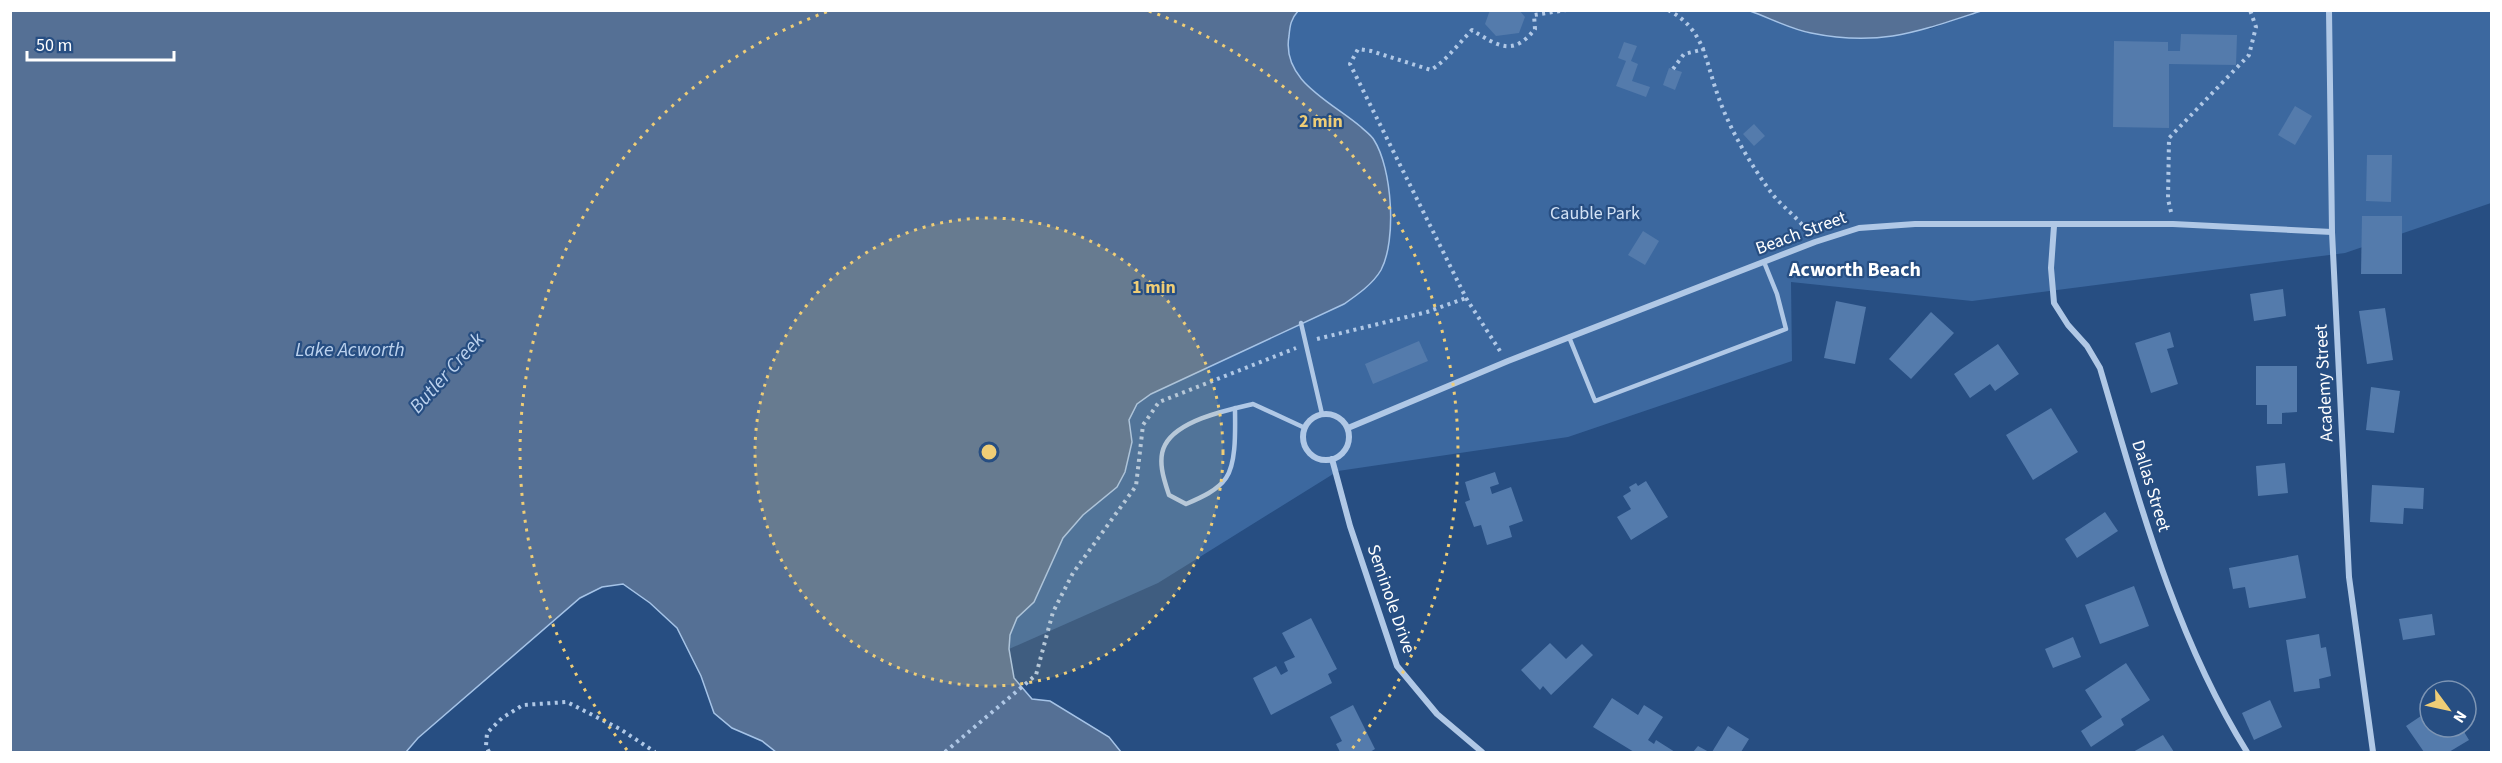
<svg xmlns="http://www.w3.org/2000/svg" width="2502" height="763" font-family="'Source Sans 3',sans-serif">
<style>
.green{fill:#3c689f}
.water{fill:#557095;stroke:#a5c3e7;stroke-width:1.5}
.building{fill:#547bac}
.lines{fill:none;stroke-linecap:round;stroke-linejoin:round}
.path{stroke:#b0c8e6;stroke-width:4;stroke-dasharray:3 4.5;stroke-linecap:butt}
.service{stroke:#b0c8e6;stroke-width:4.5}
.minor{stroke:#b0c8e6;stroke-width:6}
.ring{fill:none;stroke:#efcd76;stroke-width:3;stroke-dasharray:3 6}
.labels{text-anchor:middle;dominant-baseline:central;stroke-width:4.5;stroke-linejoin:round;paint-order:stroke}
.park-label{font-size:18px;fill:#d3e2f5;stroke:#274e82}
.street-label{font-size:18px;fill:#fff;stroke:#274e82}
.neighbourhood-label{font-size:20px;font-weight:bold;fill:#fff;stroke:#274e82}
.water-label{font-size:20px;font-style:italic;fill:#bcd2ee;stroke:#274e82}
.centre{fill:#efcd76;stroke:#274e82;stroke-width:3}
.ring-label{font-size:18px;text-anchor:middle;font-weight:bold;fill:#efcd76;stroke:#274e82;stroke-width:4.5;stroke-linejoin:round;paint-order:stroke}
</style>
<rect width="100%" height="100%" fill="#274e82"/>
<path class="green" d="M1981 10 2491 11V203L2345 253 1972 301 1791 282 1792 361 1568 437 1338 471 1158 583 1009 649 1010 635 1017 618 1034 602 1063 538 1083 515 1117 487 1125 472 1132 442 1129 420 1137 404 1150 394 1344 304 1389 239 1391 208 1386 171 1351 119 1322 99 1295 72 1286 51 1291 18 1298 11H1750L1808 33 1930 29Z"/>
<g class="water">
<path d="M10 11H1298C1291 19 1290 25 1289 36 1281 81 1332 102 1361 127 1365 131 1371 135 1374 140 1392 168 1397 240 1381 270 1373 284 1357 295 1344 304L1151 394 1137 404 1129 420 1132 442 1125 472 1117 487 1083 515 1063 538 1034 602 1017 618 1010 635 1009 649 1014 678 1032 699 1050 701 1109 737 1121 752H776L762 741 732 728 714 713 701 676 677 628 650 603 623 584 602 587 580 598 418 738 406 752H11Z"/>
<path d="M1750 11V10L1981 11C1917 32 1879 47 1811 33 1790 29 1770 18 1750 11Z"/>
</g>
<g class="building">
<path d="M1490 10H1519L1525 17 1519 33 1496 36 1485 24Z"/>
<path d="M2181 34 2237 35 2236 65 2169 64V128L2113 127 2114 41 2168 42V51H2180Z"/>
<path d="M1624 42 1637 46 1631 61 1638 64 1632 81 1650 87 1646 97 1616 86 1626 61 1618 58Z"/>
<path d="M1669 68 1682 72 1675 90 1663 85Z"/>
<path d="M2295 106 2312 116 2295 145 2278 135Z"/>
<path d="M1754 124 1765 136 1754 146 1743 134Z"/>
<path d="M2367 155H2392L2391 202 2366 201Z"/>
<path d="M2362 216H2402V274H2361Z"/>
<path d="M1643 231 1659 241 1645 265 1628 255Z"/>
<path d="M2283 289 2286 316 2254 321 2250 294Z"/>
<path d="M1836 301 1866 307 1855 364 1824 358Z"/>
<path d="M2385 308 2393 360 2367 364 2359 311Z"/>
<path d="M1931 312 1954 333 1911 379 1889 359Z"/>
<path d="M2170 332 2174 347 2167 349 2178 384 2151 393 2135 343Z"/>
<path d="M1419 341 1428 361 1373 384 1365 364Z"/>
<path d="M1998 344 2019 374 1995 391 1990 384 1970 398 1954 374Z"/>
<path d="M2256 366H2297V412L2282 413V424H2267V405H2256Z"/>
<path d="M2371 387 2400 391 2394 433 2366 430Z"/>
<path d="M2051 408 2078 452 2033 480 2006 435Z"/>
<path d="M2285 463 2288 493 2258 496 2256 466Z"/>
<path d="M1495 472 1499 484 1490 487 1492 494 1511 487 1523 521 1509 526 1512 537 1487 545 1481 525 1474 527 1465 502 1470 500 1465 482Z"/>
<path d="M1646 481 1668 517 1631 540 1617 517 1631 509 1623 496 1631 491 1629 487 1636 483 1638 486Z"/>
<path d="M2372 485 2424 488 2423 509 2404 508 2403 524 2370 522Z"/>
<path d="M2105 512 2118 531 2077 558 2065 539Z"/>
<path d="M2298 555 2306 598 2249 608 2245 587 2233 589 2229 568Z"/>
<path d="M2134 586 2149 626 2100 644 2085 605Z"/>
<path d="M2432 614 2435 635 2403 640 2399 619Z"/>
<path d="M1311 618 1337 669 1328 674 1332 683 1271 715 1253 678 1276 666 1281 675 1288 671 1284 662 1295 657 1282 633Z"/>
<path d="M2319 634 2321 648 2326 647 2331 676 2319 679 2320 688 2294 692 2286 640Z"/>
<path d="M2073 637 2081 657 2053 668 2045 649Z"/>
<path d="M1550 643 1566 659 1582 644 1593 655 1551 695 1543 686 1540 690 1521 670Z"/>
<path d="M2126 663 2150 700 2121 719 2124 725 2091 747 2081 731 2102 717 2085 690Z"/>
<path d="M2466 696 2475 710 2466 716Z"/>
<path d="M1612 698 1638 715 1644 705 1663 717 1648 740 1654 744 1656 740 1675 752H1634L1593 727Z"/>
<path d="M2270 700 2282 727 2254 740 2242 713Z"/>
<path d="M1353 705 1375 749 1370 752H1340L1336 744 1342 741 1330 717Z"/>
<path d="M2430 710V727H2461L2469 740 2449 752H2424L2406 726Z"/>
<path d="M1728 726 1749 739 1741 752H1712Z"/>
<path d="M2163 735 2174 752H2133Z"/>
<path d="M1698 746 1709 752H1693Z"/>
</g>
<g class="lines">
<g class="path">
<path d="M1668 10C1703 28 1705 58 1716 90 1728 127 1750 164 1773 195 1784 208 1798 218 1808 232"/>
<path d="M1673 69 1684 54 1705 49"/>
<path d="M2171 212 2168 199 2169 138 2249 55 2256 27 2250 10"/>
<path d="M1317 339 1427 312 1466 298"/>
<path d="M1500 351 1466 298 1350 64 1358 49 1371 51 1431 70C1448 59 1458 44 1472 30 1498 46 1513 57 1535 29L1534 15 1566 10"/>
<path d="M489 752 486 746 487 733 502 718 523 705 567 702 620 729 655 752"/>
<path d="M945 752 1036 675 1053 612 1073 573 1136 486 1143 425 1159 402 1296 348"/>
</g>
<g class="service">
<path d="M1301 323 1322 414"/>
<path d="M1569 337 1595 401 1786 329 1777 294 1764 262"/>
<path d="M1235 408C1235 427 1237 462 1226 478 1217 491 1200 498 1186 504L1169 495C1164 480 1157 460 1165 445 1178 420 1227 410 1253 404L1305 428"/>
</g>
<g class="minor">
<path d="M2329 10 2332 232 2349 577 2373 752"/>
<path d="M2054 226 2051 268 2054 303 2068 325 2087 346 2100 368C2139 500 2174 635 2247 752"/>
<circle cx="1326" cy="437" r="23"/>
<path d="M1348 428 1508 361 1815 242 1859 228 1915 224H2173L2332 232"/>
<path d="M1332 459 1350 526 1397 666 1437 714 1482 752"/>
</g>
</g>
<circle cx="989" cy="452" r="234" fill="#efcd76" fill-opacity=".12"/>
<g class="ring">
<circle cx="989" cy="452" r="234"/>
<path d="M627 750A469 469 0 0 1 829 11M1149 11A469 469 0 0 1 1351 750"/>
</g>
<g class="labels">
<g class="park-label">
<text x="1595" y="213">Cauble Park</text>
</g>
<g class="street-label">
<text transform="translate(1801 233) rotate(-20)">Beach Street</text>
<text transform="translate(2324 383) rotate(-93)">Academy Street</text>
<text transform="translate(2151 486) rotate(73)">Dallas Street</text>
<text transform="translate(1391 599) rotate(71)">Seminole Drive</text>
</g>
<g class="neighbourhood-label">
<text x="1855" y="270">Acworth Beach</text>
</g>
<g class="water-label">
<text x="350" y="350">Lake Acworth</text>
<text transform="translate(447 373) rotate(-48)">Butler Creek</text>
</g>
</g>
<circle cx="989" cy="452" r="9" class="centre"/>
<g class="ring-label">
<text x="1321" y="127">2 min</text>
<text x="1154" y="293">1 min</text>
</g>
<rect width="2502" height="763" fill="none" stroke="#ffffff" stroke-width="24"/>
<g transform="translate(2448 709) rotate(123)"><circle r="28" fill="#274e82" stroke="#7d95b4" stroke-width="1.5"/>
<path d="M0-4.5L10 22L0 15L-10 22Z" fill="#efcd76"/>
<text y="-9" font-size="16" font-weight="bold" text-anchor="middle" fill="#ffffff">N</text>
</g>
<path d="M27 51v9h147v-9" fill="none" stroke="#ffffff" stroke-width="3"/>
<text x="36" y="51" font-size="18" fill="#ffffff" stroke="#274e82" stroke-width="4.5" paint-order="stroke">50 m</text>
</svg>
